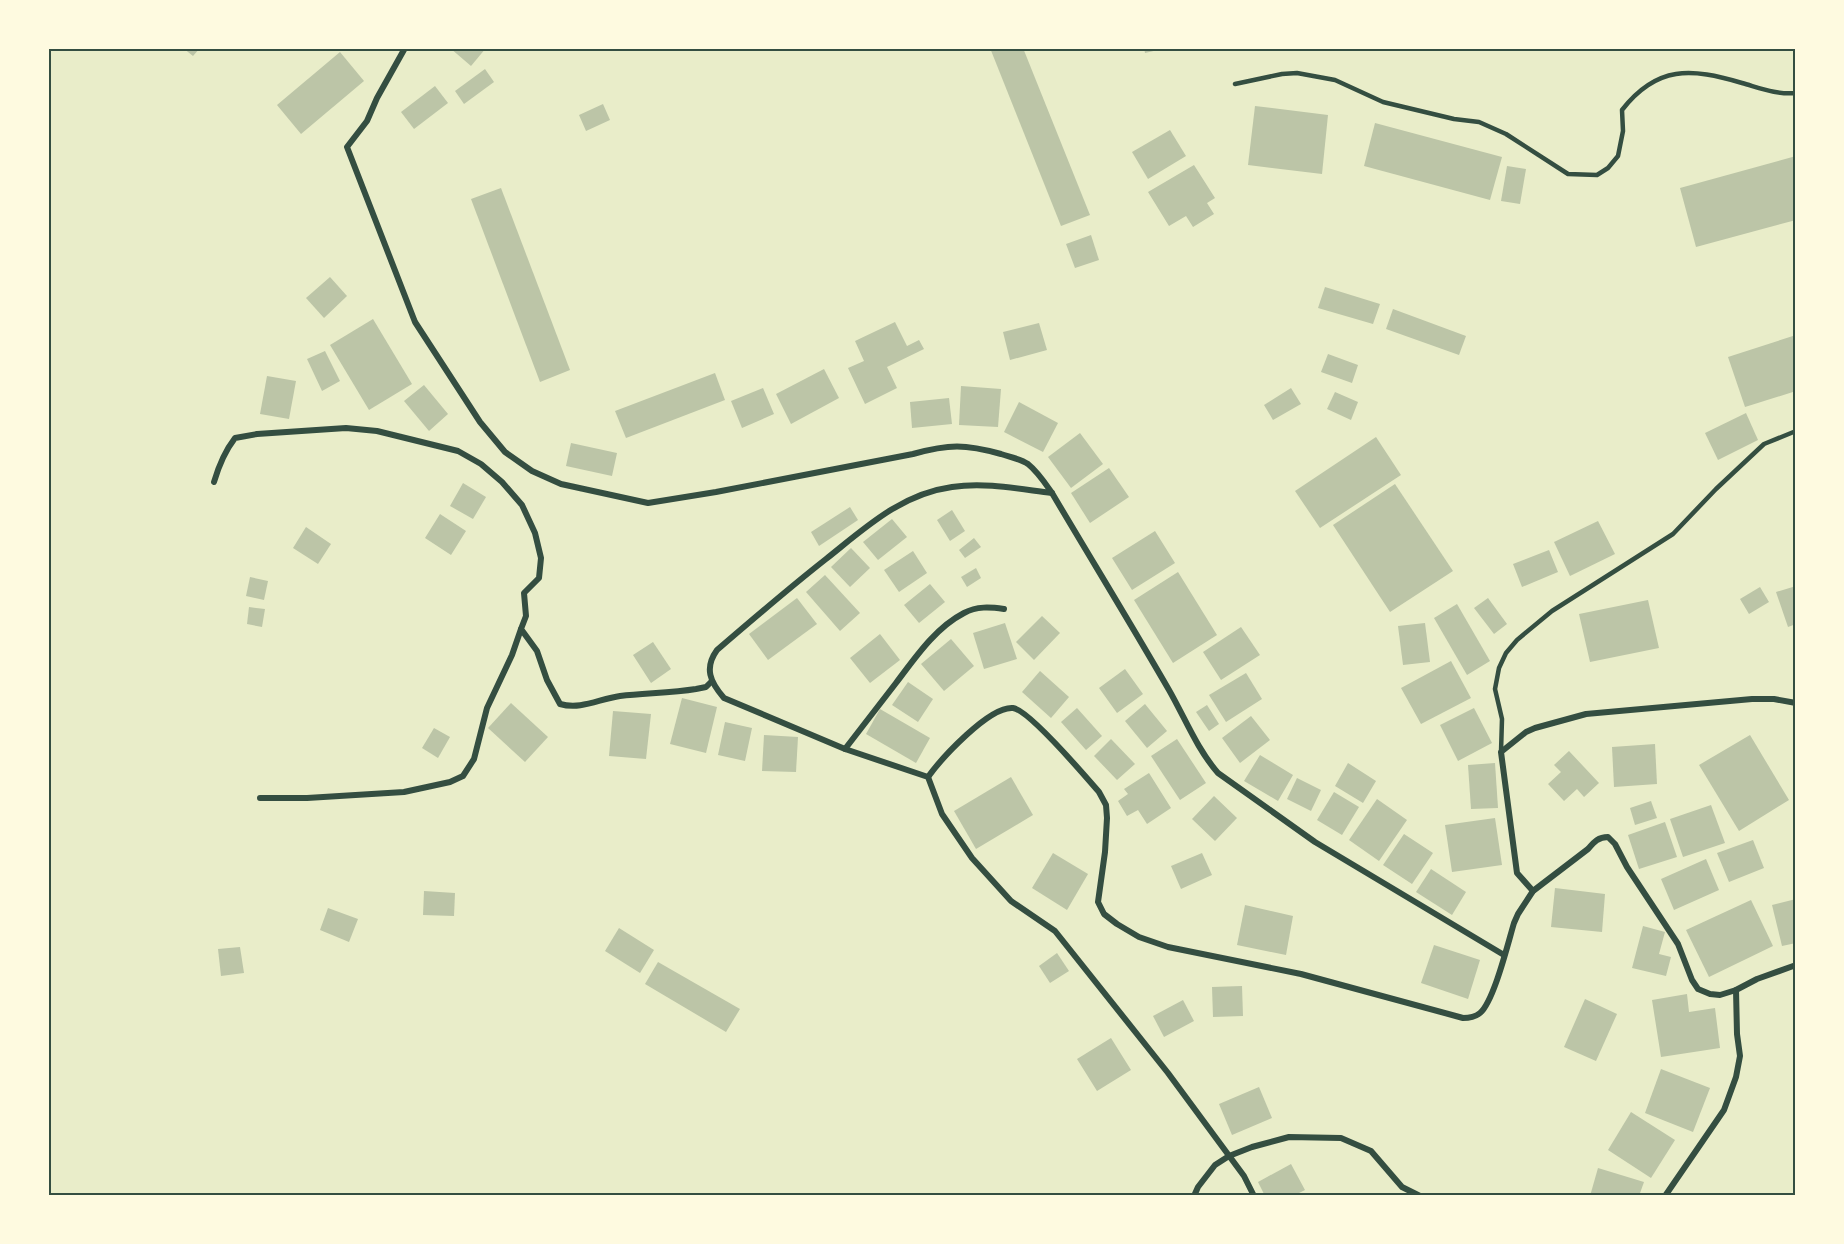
<svg xmlns="http://www.w3.org/2000/svg" width="1844" height="1244" font-family="Poppins,sans-serif">
<style>
.building{fill:#bcc5a7}
.lines{fill:none;stroke-linecap:round;stroke-linejoin:round}
.service{stroke:#344e41;stroke-width:4.5}
.minor{stroke:#344e41;stroke-width:6}
.neatline{fill:none;stroke:#344e41;stroke-width:2}
</style>
<rect width="100%" height="100%" fill="#e9edc9"/>
<g class="building">
<path d="M183 48H200L193 56Z"/>
<path d="M450 48H486L471 66Z"/>
<path d="M990 48H1023L1090 215 1061 226Z"/>
<path d="M1144 48H1162V49L1145 53Z"/>
<path d="M340 52 364 81 301 134 277 105Z"/>
<path d="M485 69 494 82 464 104 455 91Z"/>
<path d="M435 86 448 103 414 129 401 112Z"/>
<path d="M603 104 610 120 586 131 579 115Z"/>
<path d="M1255 106 1328 115 1322 174 1248 165Z"/>
<path d="M1375 123 1502 157 1490 200 1364 166Z"/>
<path d="M1170 130 1186 156 1148 179 1132 152Z"/>
<path d="M1796 156V220L1696 247 1680 188Z"/>
<path d="M1194 165 1215 198 1207 203 1214 214 1193 227 1186 216 1169 226 1148 192Z"/>
<path d="M1507 166 1526 169 1520 204 1501 201Z"/>
<path d="M501 188 570 370 540 382 471 199Z"/>
<path d="M1091 235 1099 260 1075 268 1066 244Z"/>
<path d="M330 277 347 296 324 318 306 298Z"/>
<path d="M1325 287 1380 304 1373 324 1318 308Z"/>
<path d="M1393 309 1466 336 1459 355 1386 329Z"/>
<path d="M373 319 412 384 369 410 330 345Z"/>
<path d="M895 322 907 346 919 340 924 349 887 367 897 388 865 404 848 368 864 361 855 341Z"/>
<path d="M1039 323 1047 350 1010 360 1003 332Z"/>
<path d="M1796 335V391L1745 407 1728 357Z"/>
<path d="M325 351 340 381 322 391 307 359Z"/>
<path d="M1328 354 1358 365 1352 383 1321 372Z"/>
<path d="M824 369 839 398 791 424 776 394Z"/>
<path d="M715 373 725 400 626 438 615 411Z"/>
<path d="M267 376 296 381 289 419 260 414Z"/>
<path d="M424 385 448 414 429 431 404 401Z"/>
<path d="M961 386 1001 389 998 427 959 425Z"/>
<path d="M763 388 774 414 742 428 731 401Z"/>
<path d="M1291 388 1301 404 1273 420 1264 405Z"/>
<path d="M1335 392 1358 402 1351 420 1327 409Z"/>
<path d="M949 398 952 424 912 428 910 402Z"/>
<path d="M1019 402 1058 423 1043 452 1004 432Z"/>
<path d="M1746 413 1758 440 1718 460 1705 433Z"/>
<path d="M1080 433 1103 464 1071 488 1048 457Z"/>
<path d="M1376 437 1401 475 1320 528 1295 491Z"/>
<path d="M571 443 617 453 612 476 566 466Z"/>
<path d="M1109 468 1129 497 1090 523 1071 493Z"/>
<path d="M463 483 486 497 473 519 450 506Z"/>
<path d="M1395 484 1453 571 1390 612 1333 525Z"/>
<path d="M850 507 858 520 819 546 811 532Z"/>
<path d="M952 510 965 531 950 541 937 520Z"/>
<path d="M440 514 466 531 451 555 425 538Z"/>
<path d="M892 519 907 537 878 560 863 542Z"/>
<path d="M1598 521 1615 554 1570 576 1554 542Z"/>
<path d="M306 527 331 544 318 564 293 548Z"/>
<path d="M1155 531 1175 563 1132 590 1112 558Z"/>
<path d="M974 538 981 547 965 558 959 550Z"/>
<path d="M851 548 870 568 850 587 831 567Z"/>
<path d="M1549 550 1558 572 1522 587 1513 564Z"/>
<path d="M913 551 927 573 899 592 884 570Z"/>
<path d="M976 568 981 578 967 587 961 577Z"/>
<path d="M1178 572 1217 635 1173 663 1134 600Z"/>
<path d="M825 575 860 613 840 631 806 592Z"/>
<path d="M250 577 268 581 264 600 246 596Z"/>
<path d="M930 584 945 602 919 623 904 605Z"/>
<path d="M1796 586V624L1788 627 1776 592Z"/>
<path d="M1760 587 1769 602 1749 614 1740 599Z"/>
<path d="M797 598 817 624 768 660 749 634Z"/>
<path d="M1488 598 1507 624 1494 634 1474 608Z"/>
<path d="M1648 600 1659 648 1590 662 1579 614Z"/>
<path d="M1457 604 1490 661 1467 675 1434 618Z"/>
<path d="M249 607 265 609 262 627 247 624Z"/>
<path d="M1042 616 1060 633 1034 660 1016 642Z"/>
<path d="M1005 623 1017 659 984 669 973 633Z"/>
<path d="M1425 623 1430 662 1403 665 1398 626Z"/>
<path d="M1241 627 1260 655 1221 680 1203 652Z"/>
<path d="M880 634 900 660 870 683 850 658Z"/>
<path d="M951 639 974 666 944 691 921 664Z"/>
<path d="M653 642 671 669 651 683 633 655Z"/>
<path d="M1451 661 1471 698 1421 724 1401 688Z"/>
<path d="M1125 669 1143 694 1117 713 1099 688Z"/>
<path d="M1040 671 1069 697 1051 718 1022 692Z"/>
<path d="M1246 673 1262 699 1226 722 1209 695Z"/>
<path d="M908 682 933 699 918 722 892 705Z"/>
<path d="M682 698 717 707 706 753 670 744Z"/>
<path d="M511 703 548 737 525 762 488 728Z"/>
<path d="M1145 704 1167 731 1147 748 1125 721Z"/>
<path d="M1207 705 1219 724 1209 731 1196 712Z"/>
<path d="M1077 708 1102 736 1086 750 1061 722Z"/>
<path d="M1474 708 1492 743 1458 761 1440 725Z"/>
<path d="M880 709 930 738 916 763 866 734Z"/>
<path d="M613 711 651 714 646 759 609 756Z"/>
<path d="M1251 716 1270 740 1240 763 1222 738Z"/>
<path d="M725 722 752 728 745 761 718 755Z"/>
<path d="M434 728 450 737 438 758 422 748Z"/>
<path d="M764 735 798 737 796 772 762 771Z"/>
<path d="M1750 735 1789 800 1739 831 1699 765Z"/>
<path d="M1111 739 1135 764 1117 780 1094 756Z"/>
<path d="M1177 739 1206 783 1180 800 1151 756Z"/>
<path d="M1655 744 1657 784 1614 787 1612 747Z"/>
<path d="M1569 751 1599 783 1584 797 1577 789 1564 801 1548 784 1561 772 1554 765Z"/>
<path d="M1260 755 1293 775 1278 801 1244 781Z"/>
<path d="M1348 763 1376 781 1363 803 1335 786Z"/>
<path d="M1495 763 1498 808 1471 809 1468 765Z"/>
<path d="M1149 773 1171 808 1147 824 1138 810 1127 816 1118 801 1128 794 1124 789Z"/>
<path d="M1011 777 1033 815 976 849 954 811Z"/>
<path d="M1297 778 1321 790 1311 811 1287 799Z"/>
<path d="M1334 792 1359 807 1342 835 1317 820Z"/>
<path d="M1214 796 1237 818 1215 841 1192 819Z"/>
<path d="M1377 799 1407 820 1379 861 1349 840Z"/>
<path d="M1651 801 1657 818 1635 825 1630 808Z"/>
<path d="M1711 805 1725 843 1683 857 1670 819Z"/>
<path d="M1495 818 1502 865 1452 872 1445 825Z"/>
<path d="M1665 822 1677 857 1639 869 1628 835Z"/>
<path d="M1404 834 1433 853 1412 884 1383 865Z"/>
<path d="M1753 840 1764 868 1729 882 1717 853Z"/>
<path d="M1053 853 1088 874 1067 910 1032 888Z"/>
<path d="M1202 853 1212 875 1181 889 1171 866Z"/>
<path d="M1706 859 1719 890 1674 910 1661 879Z"/>
<path d="M1431 869 1466 892 1452 915 1416 892Z"/>
<path d="M1555 888 1605 894 1602 932 1551 927Z"/>
<path d="M424 891 455 893 454 916 423 915Z"/>
<path d="M1796 899V943L1782 946 1772 905Z"/>
<path d="M1751 900 1773 946 1709 977 1686 930Z"/>
<path d="M1245 905 1293 916 1286 955 1237 945Z"/>
<path d="M328 908 358 919 349 942 320 930Z"/>
<path d="M1643 926 1665 932 1659 954 1671 957 1666 976 1632 968Z"/>
<path d="M619 928 654 950 640 973 605 951Z"/>
<path d="M1434 945 1480 960 1468 999 1421 983Z"/>
<path d="M240 947 244 973 221 976 218 949Z"/>
<path d="M1057 953 1069 971 1050 983 1039 966Z"/>
<path d="M658 962 740 1009 726 1032 645 984Z"/>
<path d="M1242 986 1243 1016 1213 1017 1212 987Z"/>
<path d="M1687 994 1689 1012 1715 1008 1720 1048 1661 1057 1652 1000Z"/>
<path d="M1585 999 1617 1014 1596 1061 1564 1047Z"/>
<path d="M1183 1000 1194 1021 1164 1037 1153 1016Z"/>
<path d="M1111 1038 1131 1070 1097 1091 1077 1059Z"/>
<path d="M1661 1069 1710 1088 1693 1132 1645 1113Z"/>
<path d="M1259 1087 1272 1118 1232 1135 1219 1104Z"/>
<path d="M1631 1112 1675 1140 1651 1178 1608 1150Z"/>
<path d="M1291 1164 1305 1190 1293 1196H1265L1258 1182Z"/>
<path d="M1598 1168 1644 1182 1639 1196H1590Z"/>
</g>
<g class="lines">
<g class="service">
<path d="M1235 84 1282 74 1297 73 1335 80 1383 102 1454 119 1479 122 1506 134 1568 174 1597 175 1608 168 1618 156 1623 131 1622 110C1657 65 1691 68 1742 83 1760 88 1777 95 1796 93"/>
<path d="M1501 752 1502 719 1495 689 1499 668 1506 653 1517 640 1552 611 1673 534 1716 489 1764 444 1796 431"/>
</g>
<g class="minor">
<path d="M405 48 377 98 367 121 347 147 415 322 480 422 505 452 532 471 561 484 648 503 716 492 913 454C949 444 965 444 1001 454 1010 457 1021 459 1028 464 1038 472 1045 483 1052 493 1091 559 1131 624 1169 690 1185 718 1197 749 1218 773L1315 842 1504 955"/>
<path d="M214 482C219 465 225 451 235 438L257 434 346 428 377 431 458 451 481 464 502 482 522 505 535 533 541 558 539 578 524 593 526 616 521 629 537 651 547 680 560 704C581 710 599 699 620 696 645 693 671 693 696 689L706 687 712 681"/>
<path d="M1052 493C1019 489 985 482 952 487 901 494 865 528 826 559 789 588 753 619 717 650 704 668 710 682 724 698L845 749 928 777 942 814 972 858 1011 901 1055 931 1168 1073 1244 1176 1254 1196"/>
<path d="M845 749C862 727 879 705 896 683 915 658 935 628 964 613 977 606 990 607 1004 609"/>
<path d="M928 777C941 759 989 706 1013 708 1029 710 1086 777 1099 792L1106 805 1107 818 1105 852 1098 902 1104 914 1117 924 1139 937 1168 947 1301 974 1463 1018C1470 1018 1475 1017 1480 1013 1494 1001 1508 943 1514 923L1518 914 1533 891 1588 849C1594 842 1598 837 1608 837L1615 844 1627 867 1678 944 1692 980 1698 989 1710 994 1720 995 1736 990"/>
<path d="M260 798H307L404 792 450 782 463 776 474 759 487 708 512 655 521 629"/>
<path d="M1533 891 1517 873 1501 752 1526 732 1535 728 1586 714 1752 699H1774L1796 703"/>
<path d="M1194 1196 1198 1187 1215 1165 1229 1156 1252 1147 1289 1137 1341 1138 1371 1151 1402 1187 1420 1196"/>
<path d="M1665 1196 1724 1110 1736 1077 1740 1056 1737 1034 1736 990 1757 979 1796 965"/>
</g>
</g>
<rect width="1844" height="1244" fill="none" stroke="#fefae0" stroke-width="99"/>
<rect x="50" y="50" width="1744" height="1144" class="neatline"/>
</svg>
